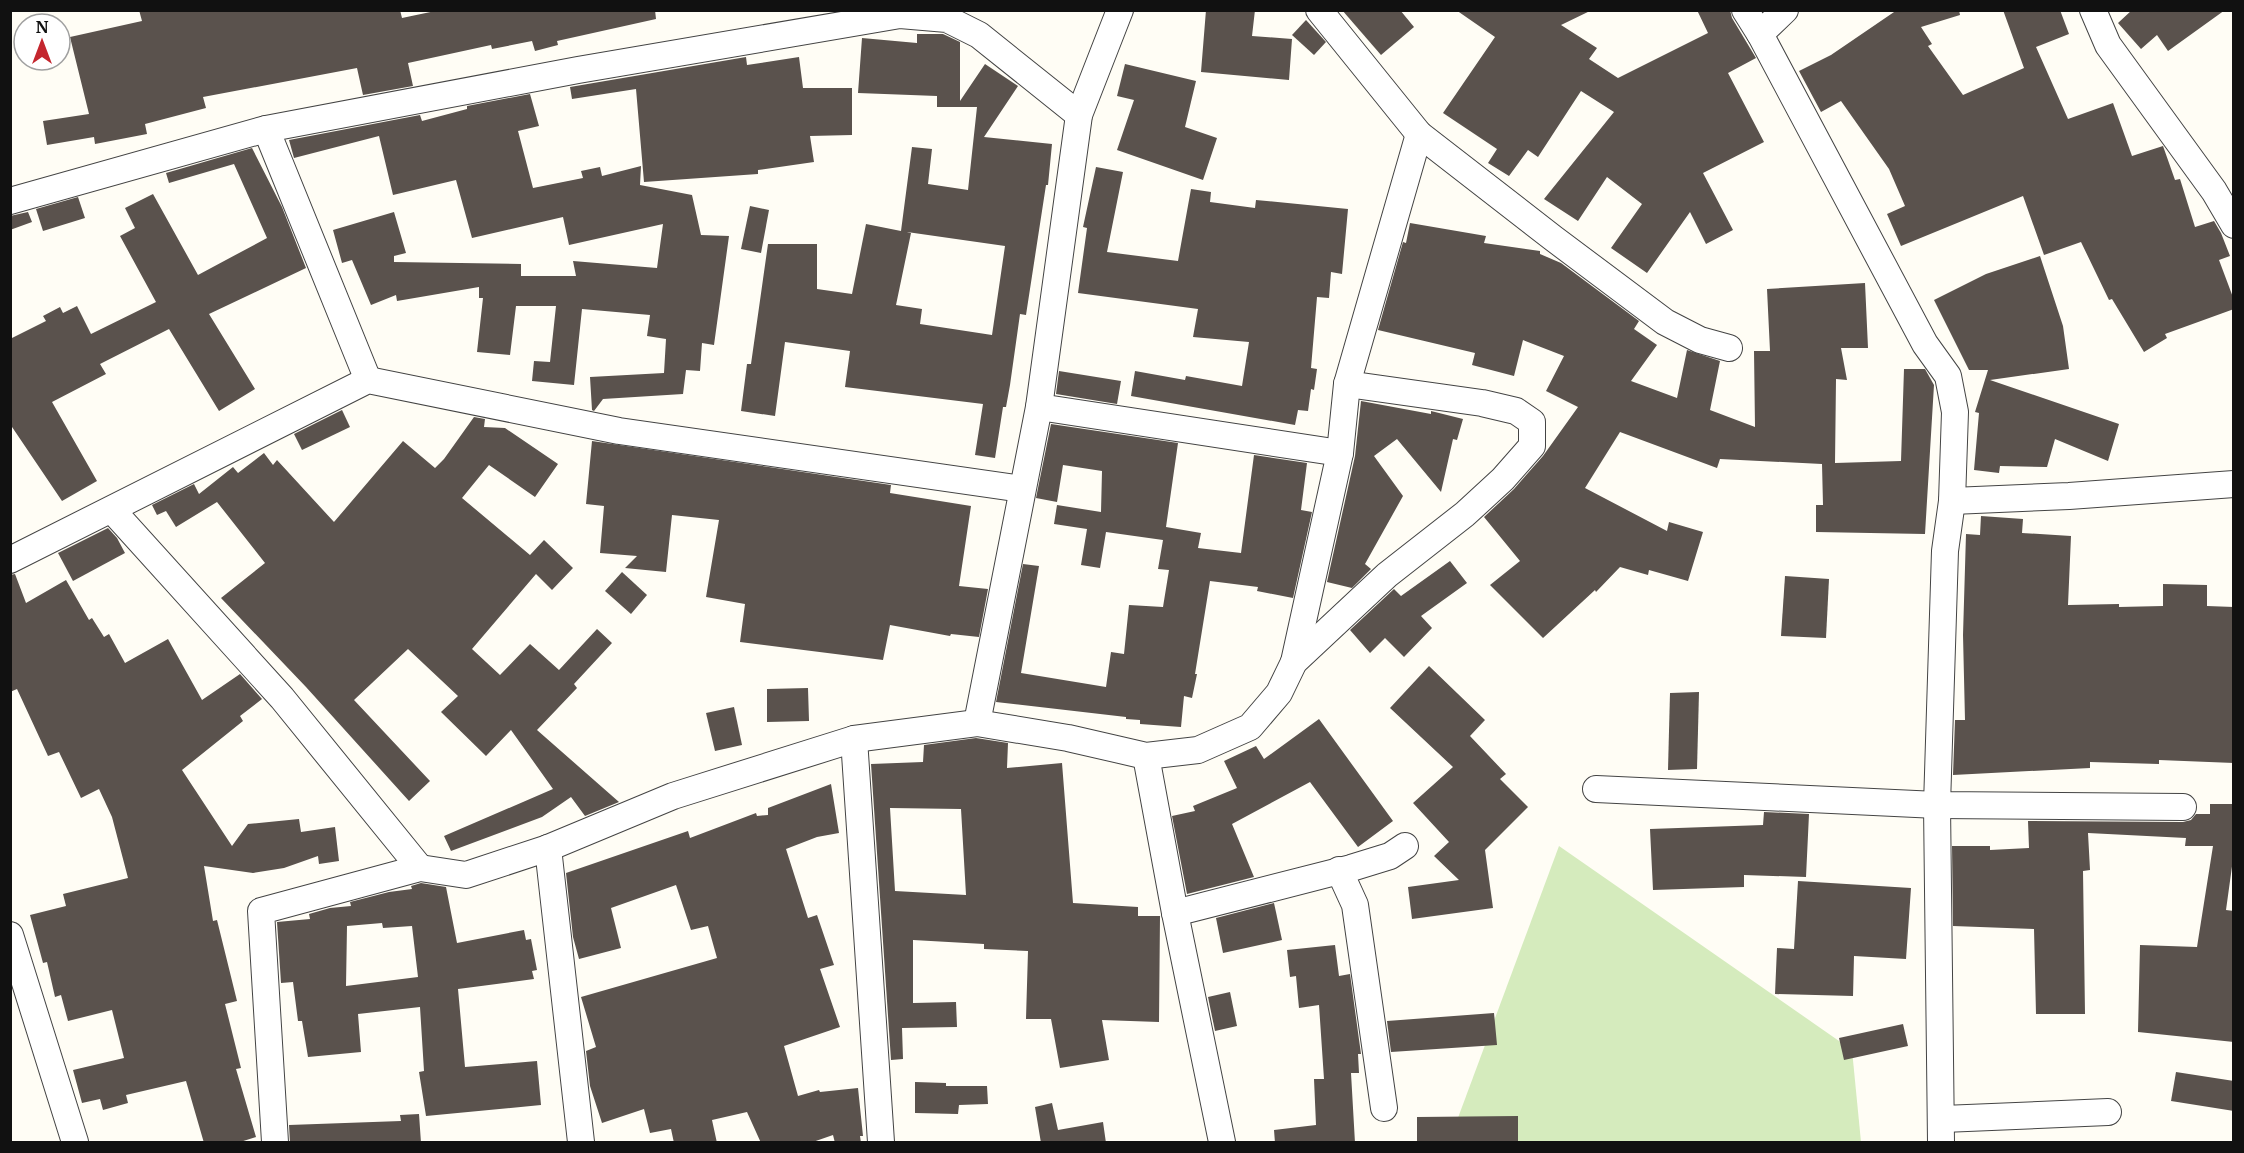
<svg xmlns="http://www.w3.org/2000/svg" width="2244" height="1153" font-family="Merriweather,serif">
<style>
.green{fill:#d5ebbd}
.building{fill:#5a524d;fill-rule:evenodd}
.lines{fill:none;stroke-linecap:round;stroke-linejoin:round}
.minor-casing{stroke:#444;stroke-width:28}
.minor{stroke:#fff;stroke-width:26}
</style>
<rect width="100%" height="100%" fill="#fffdf5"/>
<path class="green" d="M1559 846 1852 1050 1861 1142H1449Z"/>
<g class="building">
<path d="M139 10H400L402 18 440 10H655L656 19 557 41 558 45 535 51 532 41 492 49 491 45 408 63 413 86 363 95 357 68 203 97 206 108 145 124 147 134 95 144 94 137 47 145 43 121 89 114 70 37 142 21Z"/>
<path d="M1206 10H1255L1252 36 1292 39 1289 80 1201 72Z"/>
<path d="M1342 10H1400L1414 27 1381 55Z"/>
<path d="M1456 10H1592L1561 25 1597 48 1589 59 1618 78 1708 33 1697 10H1730L1732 18 1756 58 1728 73 1764 142 1703 173 1733 230 1706 244 1690 212 1647 273 1611 248 1642 204 1607 177 1578 221 1544 199 1614 112 1581 91 1538 157 1528 150 1509 176 1488 163 1497 149 1443 113 1495 37Z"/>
<path d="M1897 10H1959L1960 15 1921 27 1932 44 1928 46 1963 95 2024 68 2003 10H2060L2069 34 2036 47 2068 119 2113 103 2132 156 2163 146 2175 180 2180 179 2195 227 2214 221 2221 233 2230 256 2219 260 2234 300V309L2165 334 2167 338 2144 352 2112 299 2109 300 2081 242 2044 255 2023 196 1901 246 1887 214 1905 206 1889 169 1841 101 1821 112 1799 71 1831 55Z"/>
<path d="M2132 10H2225L2168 51 2157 35 2141 49 2118 23Z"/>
<path d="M1306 20 1326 42 1314 55 1292 35Z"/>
<path d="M917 34H943L960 42V101L985 64 1018 86 984 137 1052 144 1048 185H1046L1026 315 1020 314 1010 385 1006 407H1003L995 458 975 455 983 404 845 387 850 351 785 342 775 416 741 411 747 364H751L768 244H817V289L852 294 866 224 901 231 912 147 932 149 928 184 968 190 977 107H937V96L858 93 862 38 917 43ZM907 232 1005 246 992 335 920 324 922 309 896 305 911 233Z"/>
<path d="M746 57 747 65 799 57 803 88H852V135L810 136 814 162 758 170V174L644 182 636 89 572 99 570 87Z"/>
<path d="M1125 64 1196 81 1185 127 1217 138 1203 180 1117 150 1134 100 1117 96Z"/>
<path d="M530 94 539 126 518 131 533 188 583 178 581 171 600 167 602 176 641 166 640 185 692 195 701 235 729 236 714 345 702 343 700 371 686 370 683 394 603 399 594 411 592 410 590 377 664 373 666 339 647 336 650 315 582 309 574 385 532 381 534 361 550 362 556 306H516L510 355 477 352 483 298H479V287L397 301 396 295 371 305 352 260 342 263 333 230 394 212 406 253 394 256V262L521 264V276H576L573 261 657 268 663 224 569 245 563 217 472 238 456 180 393 195 379 136 294 158 289 140 420 115 422 121 467 109V106Z"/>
<path d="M252 148 282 207 306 268 209 314 255 389 219 411 169 329 100 364 106 374 52 402 97 481 62 501 10 424V339L46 321 43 316 60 307 63 313 77 306 91 334 156 302 120 236 135 228 125 208 153 194 198 275 267 238 234 164 169 183 166 173Z"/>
<path d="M1096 167 1123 172 1107 252 1178 261 1191 189 1211 192 1210 202 1255 208 1256 200 1348 209 1342 274 1331 272 1329 298 1317 297 1311 368 1317 369 1314 390 1311 389 1308 411 1298 410 1295 425 1131 396 1135 371 1185 380 1186 376 1242 386 1249 342 1193 337 1198 309 1078 293 1087 228 1083 227Z"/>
<path d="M78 197 85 218 43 231 36 209Z"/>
<path d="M750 206 769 210 761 253 741 249Z"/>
<path d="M28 212 32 222 10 230V216Z"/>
<path d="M1410 223 1486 236 1484 243 1540 251V254L1561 263 1639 321 1634 329 1657 345 1631 381 1677 398 1687 350 1720 361 1710 410 1755 427 1754 351H1770L1767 289 1865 283 1868 348H1841L1847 380 1836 379 1835 463 1901 461 1904 369H1925L1934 385 1925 534 1816 532V505H1823L1822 464 1720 459 1717 468 1620 432 1585 488 1667 531 1669 522 1703 532 1688 581 1649 570 1648 575 1620 567 1596 592 1595 590 1543 638 1490 585 1520 561 1484 517 1514 489 1543 456 1578 407 1546 391 1564 356 1523 340 1514 376 1472 365 1475 353 1378 330 1403 242 1406 243Z"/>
<path d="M2040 256 2063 326 2069 369 1990 380 2119 424 2108 461 2055 439 2047 467 2000 466 1999 473 1974 470 1979 413 1975 412 1988 370H1969L1934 300 1986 274Z"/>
<path d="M1059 371 1121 381 1117 404 1056 394Z"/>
<path d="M1361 401 1431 414V411L1463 419 1457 440 1453 439 1441 492 1397 439 1374 456 1403 496 1365 564 1371 569 1352 588 1327 582 1355 456Z"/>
<path d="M342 410 350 427 302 450 294 434Z"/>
<path d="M474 417 485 419 484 427 505 428 558 464 535 497 489 465 462 498 530 555 544 540 573 568 552 590 536 574 472 649 500 675 530 644 559 670 597 629 612 643 574 684 577 688 537 730 619 802 585 816 571 797 542 817 451 851 444 836 553 789 511 730 486 756 441 712 458 696 408 649 354 700 430 781 409 801 306 687 221 598 265 563 217 502 176 527 166 511 157 515 152 505 194 484 199 494 233 467 238 473 264 453 273 465 277 460 334 522 403 441 435 468 444 459Z"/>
<path d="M1051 424 1178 443 1166 527 1201 533 1198 548 1241 553 1254 455 1307 463 1301 510 1312 512 1293 598 1257 591 1258 587 1210 581 1195 674H1197L1192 698 1184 696 1181 727 1140 724V720L1126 719V717L996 702 1023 564 1039 566 1021 673 1106 687 1111 652 1124 654 1129 605 1163 607 1169 570 1158 569 1163 540 1106 532 1100 568 1081 565 1087 529 1054 524 1057 505 1101 512 1102 471 1063 465 1057 502 1036 498Z"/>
<path d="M592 441 891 485 890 493 971 506 959 586 988 589 979 637 951 634 950 636 890 625 883 660 740 642 745 604 706 597 719 520 672 515 666 572 625 568 637 556 600 553 604 506 586 504Z"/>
<path d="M1981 516 2023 519 2022 533 2071 536 2068 605 2119 604V607L2163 606V584L2207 585V606L2234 607V763L2159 760V764L2090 762V768L1953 775 1955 720H1965L1963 635 1966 534 1980 535Z"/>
<path d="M108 528 117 538 125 553 73 581 58 553Z"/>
<path d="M1450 561 1467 583 1421 616 1432 628 1404 657 1385 638 1370 653 1350 630 1394 589 1401 596Z"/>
<path d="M622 572 647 595 631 614 605 591Z"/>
<path d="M15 574 26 603 66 580 89 620 92 618 104 637 109 634 125 663 168 639 202 700 240 674 262 699 240 716 243 721 182 770 232 846 248 824 299 819 301 832 335 827 339 861 319 864 318 856 284 868 253 873 204 866 213 921 217 920 237 1001 225 1004 241 1068 236 1069 256 1137 237 1143H204L186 1081 126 1095 128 1103 103 1110 100 1099 82 1103 73 1070 124 1058 112 1010 68 1021 61 995 55 997 47 962 43 963 30 915 66 906 63 894 128 878 112 817 99 789 81 798 59 752 48 756 17 689 10 692V575Z"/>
<path d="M1785 576 1829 579 1826 638 1781 636Z"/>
<path d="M1429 666 1485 720 1470 736 1506 774 1500 779 1528 807 1485 850 1493 908 1412 919 1408 887 1459 880 1434 856 1449 842 1413 803 1453 767 1390 708Z"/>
<path d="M808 688 809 721 767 722V689Z"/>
<path d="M1699 692 1697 769 1668 770 1670 693Z"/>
<path d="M734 707 742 745 715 751 706 713Z"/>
<path d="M1319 719 1393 821 1358 847 1310 782 1232 824 1254 877 1187 894 1172 816 1195 811 1193 806 1237 788 1224 761 1256 746 1264 759Z"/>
<path d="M976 738 1008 743 1007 768 1062 763 1073 903 1138 907V916H1160L1159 1022 1102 1020 1109 1060 1060 1068 1051 1019H1026L1028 951 984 949V944L913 940V1003L956 1002 957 1027 902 1028 903 1059 891 1060 871 764 923 762 924 745ZM890 808 961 809 966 895 895 891Z"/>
<path d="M831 784 839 833 817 837 786 849 808 918 817 915 834 965 820 969 840 1027 784 1046 798 1096 819 1090 820 1092 858 1088 863 1136H860L861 1143H835L833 1135 810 1143H761L747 1112 712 1120 717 1143H674L671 1129 650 1133 644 1109 602 1123 590 1086 586 1051 596 1047 581 997 717 958 708 926 691 930 676 885 611 908 621 948 579 959 573 937 566 873 688 831 690 838 756 813 757 816 768 815V808Z"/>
<path d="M2210 804H2234V852L2226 910 2234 911V1042L2138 1032 2140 945 2197 947 2213 846H2185L2186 838 2088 833 2090 870 2083 871 2085 1014H2036L2034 929 1953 926 1952 846H1990V850L2029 848 2028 821 2183 822 2191 820 2196 814H2210Z"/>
<path d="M1764 812 1809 814 1806 877 1744 875V887L1653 890 1650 829 1763 825Z"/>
<path d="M1798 881 1911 888 1906 959 1854 956 1853 996 1775 994 1777 948 1794 949Z"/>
<path d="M421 883 446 887 457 943 524 930 526 940 531 939 537 970 532 971 534 979 458 989 465 1067 537 1061 541 1105 426 1116 419 1072 424 1071 420 1007 358 1014 361 1052 308 1057 302 1021H298L293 982 281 983 277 922 310 919 309 914 330 908 351 906 350 902 389 892 412 889 411 886ZM382 923 383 928 412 926 418 977 346 986 347 926Z"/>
<path d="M1274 903 1282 940 1223 953 1216 918Z"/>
<path d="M1335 945 1339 976 1350 974 1361 1054H1358L1359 1073H1351L1355 1143H1275L1274 1130 1316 1125 1314 1079H1324L1319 1005 1299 1008 1296 976 1290 977 1287 950Z"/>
<path d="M1230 992 1237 1026 1215 1031 1208 997Z"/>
<path d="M1494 1013 1497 1045 1391 1052 1387 1021Z"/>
<path d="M1903 1024 1908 1046 1844 1060 1839 1038Z"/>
<path d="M2176 1072 2234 1081V1111L2171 1101Z"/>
<path d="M915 1082 946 1083V1086H987L988 1104 959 1105 958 1114 915 1113Z"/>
<path d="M1052 1103 1058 1130 1103 1122 1106 1143H1041L1035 1107Z"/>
<path d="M419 1114 421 1143H290L289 1125 401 1121 400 1115Z"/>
<path d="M1518 1116V1143H1417V1117Z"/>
</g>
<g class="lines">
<g class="minor-casing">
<g id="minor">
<path d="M1319 10 1419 134 1553 238 1665 322 1700 340 1729 348"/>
<path d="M1745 10 1760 34 1925 344 1948 376 1955 412 1952 501 1945 551 1937 805 1941 1142"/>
<path d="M2093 10 2108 45 2214 191 2234 225"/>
<path d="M1760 34 1785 10"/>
<path d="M266 129 368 380"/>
<path d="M10 201 266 129 578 70 900 15 947 19 979 35 1079 115"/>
<path d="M1039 407 1340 453"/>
<path d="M1952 501 2069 496 2234 484"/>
<path d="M112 510 282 698 420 868"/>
<path d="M10 560 368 380 619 431 1022 489"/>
<path d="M1294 662 1340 453 1347 384 1419 134"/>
<path d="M977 723 1039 407 1079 115 1120 10"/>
<path d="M854 739 881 1142"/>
<path d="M1146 756 1175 913 1222 1142"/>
<path d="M1596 789 1937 805 2183 807"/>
<path d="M548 848 581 1142"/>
<path d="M1339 870 1355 905 1384 1108"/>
<path d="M1175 913 1351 868 1390 856 1405 846"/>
<path d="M10 935 75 1142"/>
<path d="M1943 1119 2108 1112"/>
<path d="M275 1142 261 911 420 868 466 875 548 848 673 796 854 739 977 723 1068 738 1146 756 1198 750 1250 727 1279 693 1294 662 1387 575 1465 514 1503 479 1532 446V422L1516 411 1482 403 1347 384"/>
</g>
</g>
<use href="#minor" class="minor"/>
</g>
<rect width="2244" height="1153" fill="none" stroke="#111111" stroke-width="24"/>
<g transform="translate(42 42)"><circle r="28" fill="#ffffff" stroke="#a0a0a0" stroke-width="1.5"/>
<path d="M0-4.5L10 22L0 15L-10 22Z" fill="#c4262e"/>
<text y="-9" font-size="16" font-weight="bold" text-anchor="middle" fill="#111111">N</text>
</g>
</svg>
